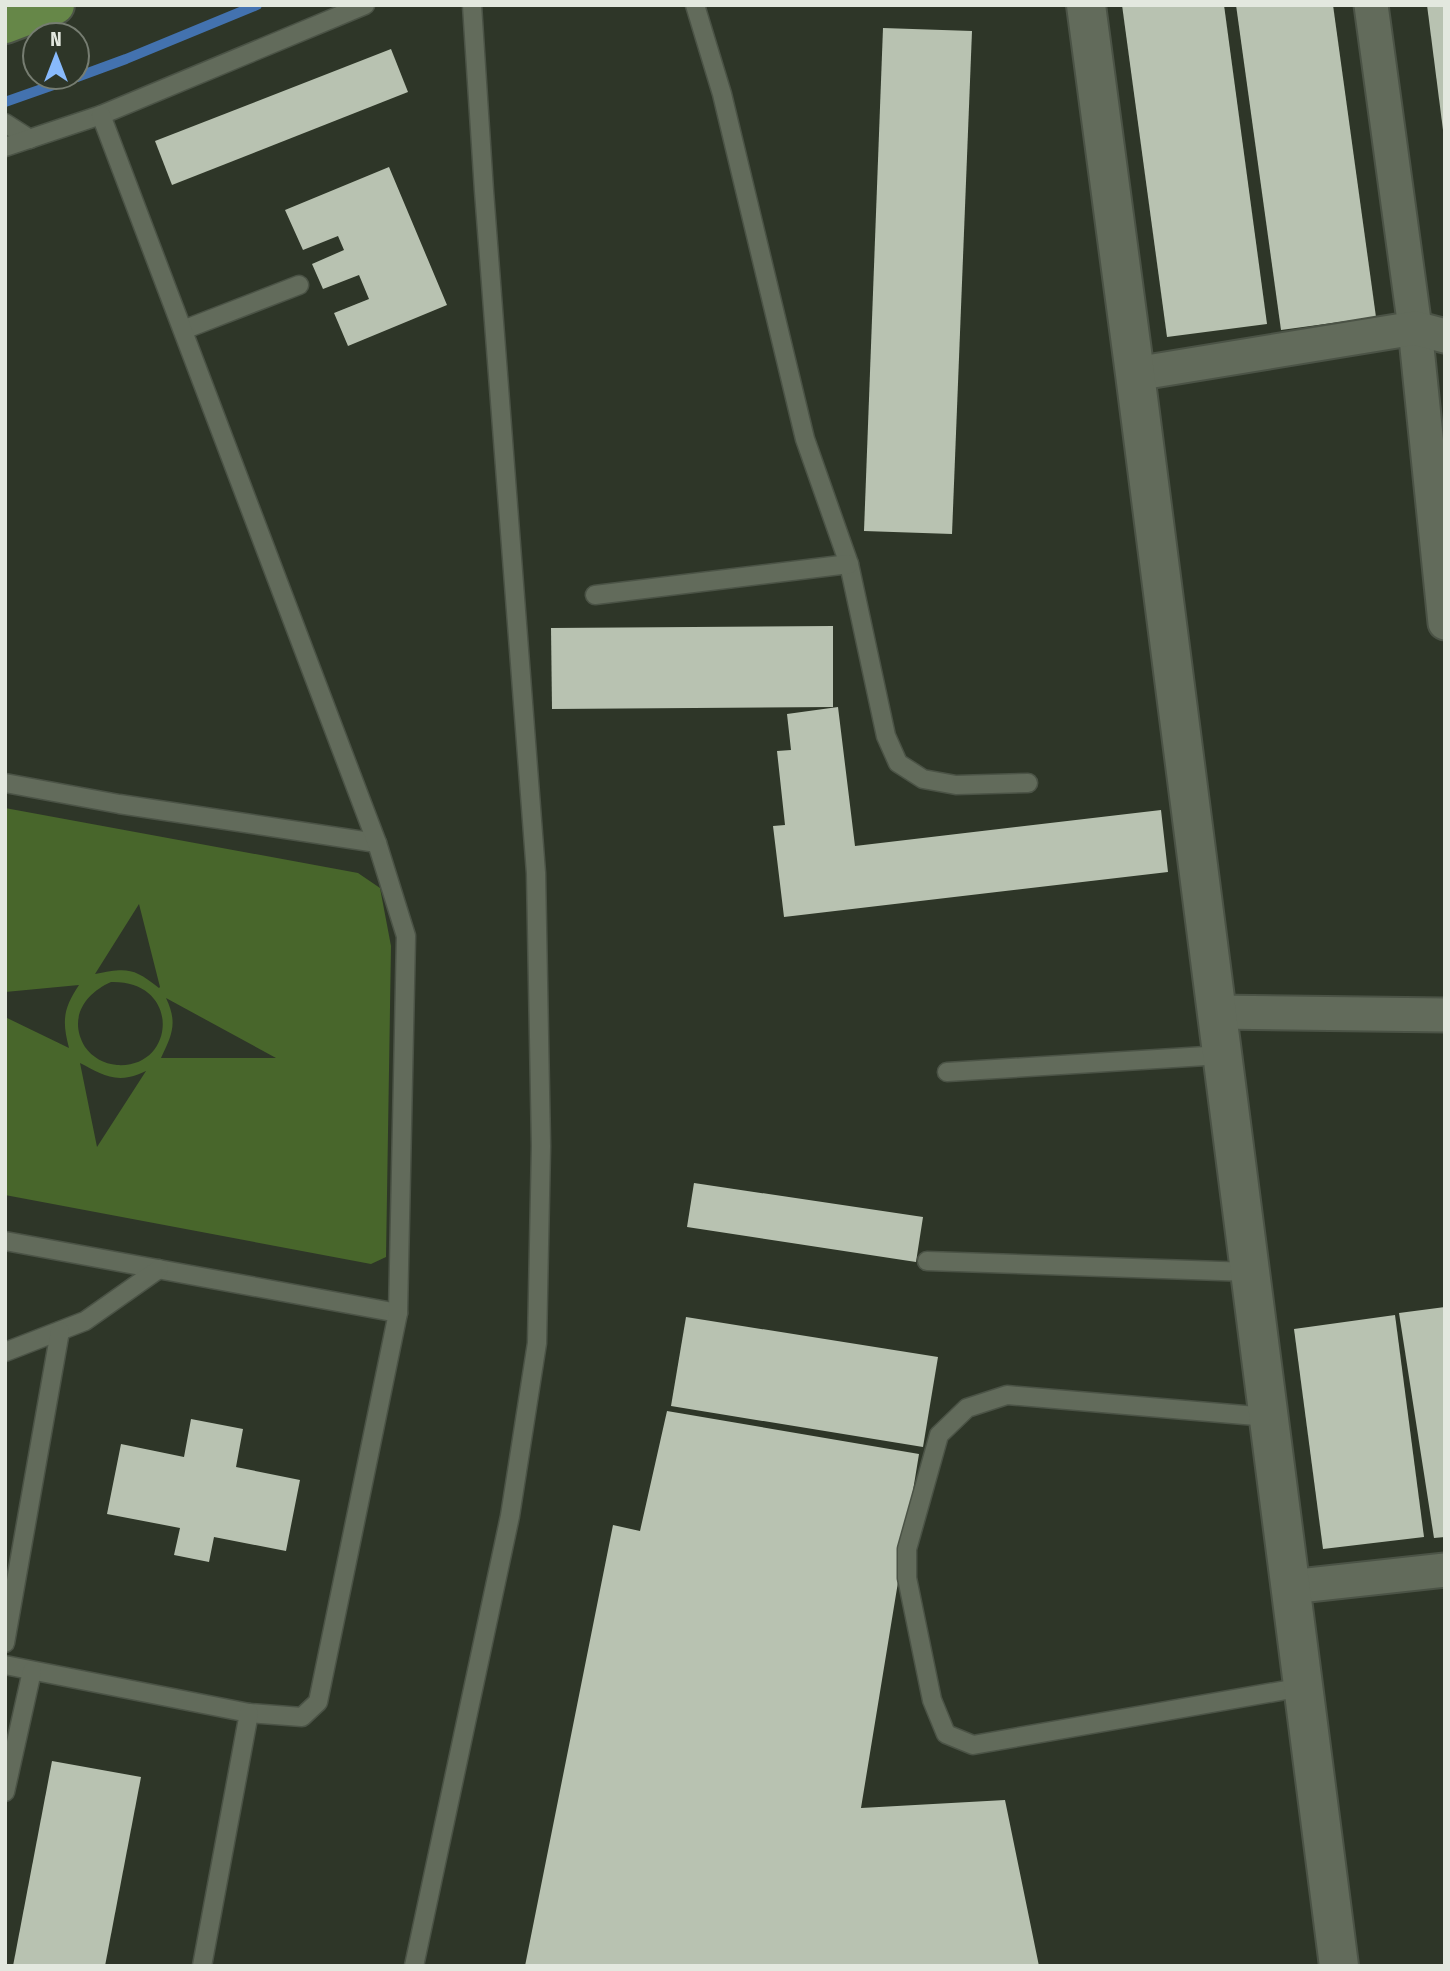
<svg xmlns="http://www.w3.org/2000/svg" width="1450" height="1971" font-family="'Fira Sans Condensed',sans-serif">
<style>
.green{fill:#48662b;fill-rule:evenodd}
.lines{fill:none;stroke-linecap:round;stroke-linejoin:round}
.stream{stroke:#4372af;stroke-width:10}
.building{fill:#b8c2b1}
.service-casing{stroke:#4b5346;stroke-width:21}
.minor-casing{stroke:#4b5346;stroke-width:37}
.tertiary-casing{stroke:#4b5346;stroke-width:42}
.trunk-casing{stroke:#4b5346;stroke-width:42}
.service{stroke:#626b5b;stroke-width:18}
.minor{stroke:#626b5b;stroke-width:33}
.tertiary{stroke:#626b5b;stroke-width:38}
.trunk{stroke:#668748;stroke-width:38}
</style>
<rect width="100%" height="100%" fill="#2e3628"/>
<path class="green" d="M5 808 358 873 380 888 391 946 386 1257 371 1264 5 1195V1017L69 1048C62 1021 63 1009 79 985L5 992ZM139 904 160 987 159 988C133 967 126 968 95 974ZM111 982C182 980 176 1069 117 1065 104 1064 92 1057 85 1047 68 1019 84 994 111 982ZM166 998 276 1058H161C172 1035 178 1023 166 998ZM80 1063C96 1071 110 1081 129 1077 135 1076 141 1073 146 1071L97 1147Z"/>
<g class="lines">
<g class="stream">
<path d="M77 77 126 59 257 5"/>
<path d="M5 102 76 77"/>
</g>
</g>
<g class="building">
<path d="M1122 5H1224L1267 324 1167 337Z"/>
<path d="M1236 5H1333L1376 317 1281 330Z"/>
<path d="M1427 5H1445V130H1443Z"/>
<path d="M883 28 972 31 952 534 864 531Z"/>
<path d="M391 49 408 92 172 185 155 141Z"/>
<path d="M389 167 447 305 348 346 334 313 369 299 359 275 323 289 312 264 344 250 338 236 303 250 285 210Z"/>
<path d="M833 626V707L552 709 551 628Z"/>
<path d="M838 707 855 846 1161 810 1168 872 784 917 773 826 785 825 777 751 791 750 787 714Z"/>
<path d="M694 1183 923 1217 916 1262 687 1227Z"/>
<path d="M1445 1307V1537L1434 1538 1399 1313Z"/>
<path d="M1395 1315 1424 1537 1323 1549 1294 1329Z"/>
<path d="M686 1317 938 1357 923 1447 671 1406Z"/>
<path d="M667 1411 919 1454 861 1808 1005 1800 1039 1966H525L613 1525 640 1531Z"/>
<path d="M191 1419 243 1429 236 1467 300 1480 286 1551 214 1537 209 1562 174 1555 180 1528 107 1514 121 1444 184 1457Z"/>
<path d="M52 1761 141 1777 105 1966H13Z"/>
</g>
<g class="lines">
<g class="service-casing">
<g id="service">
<path d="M695 5 722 94 805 439 849 564 886 736 898 763 923 779 956 785 1028 783"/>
<path d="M5 123 30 139"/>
<path d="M5 147 101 115 365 5"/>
<path d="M183 330 299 285"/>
<path d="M595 595 849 564"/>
<path d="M5 783 119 804 377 843"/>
<path d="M947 1072 1222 1055"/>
<path d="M5 1241 398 1313"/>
<path d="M927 1261 1250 1272"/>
<path d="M5 1352 85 1321 159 1269"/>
<path d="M1268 1417 1007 1395 967 1408 939 1435 907 1549V1578L932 1700 946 1734 973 1745 1303 1687"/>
<path d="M5 1643 60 1331"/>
<path d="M5 1665 249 1713 302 1717 318 1702 398 1313 406 936 377 843 101 115"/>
<path d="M5 1792 32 1671"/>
<path d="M202 1966 249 1713"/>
<path d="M414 1966 510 1516 537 1343 541 1146 536 873 484 191 472 5"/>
</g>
</g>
<g class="minor-casing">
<g id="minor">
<path d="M1371 5 1415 328 1445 623"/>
<path d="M1135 374 1415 328 1445 336"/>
<path d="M1216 1012 1445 1015"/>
<path d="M1290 1587 1445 1570"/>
</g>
</g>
<g class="tertiary-casing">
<path id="tertiary" d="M1086 5 1135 374 1339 1966"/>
</g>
<g class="trunk-casing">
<path id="trunk" d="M5 24 55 5"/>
</g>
<use href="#service" class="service"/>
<use href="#minor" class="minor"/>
<use href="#tertiary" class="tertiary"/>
<use href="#trunk" class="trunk"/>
</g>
<rect width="1450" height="1971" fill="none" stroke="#e3e8df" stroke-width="14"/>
<g transform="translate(56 56)"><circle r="33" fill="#2e3628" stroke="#767d71" stroke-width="2"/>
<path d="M0-5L12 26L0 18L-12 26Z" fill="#88bafc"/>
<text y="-10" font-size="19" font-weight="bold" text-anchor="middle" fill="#e3e8df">N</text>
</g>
</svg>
